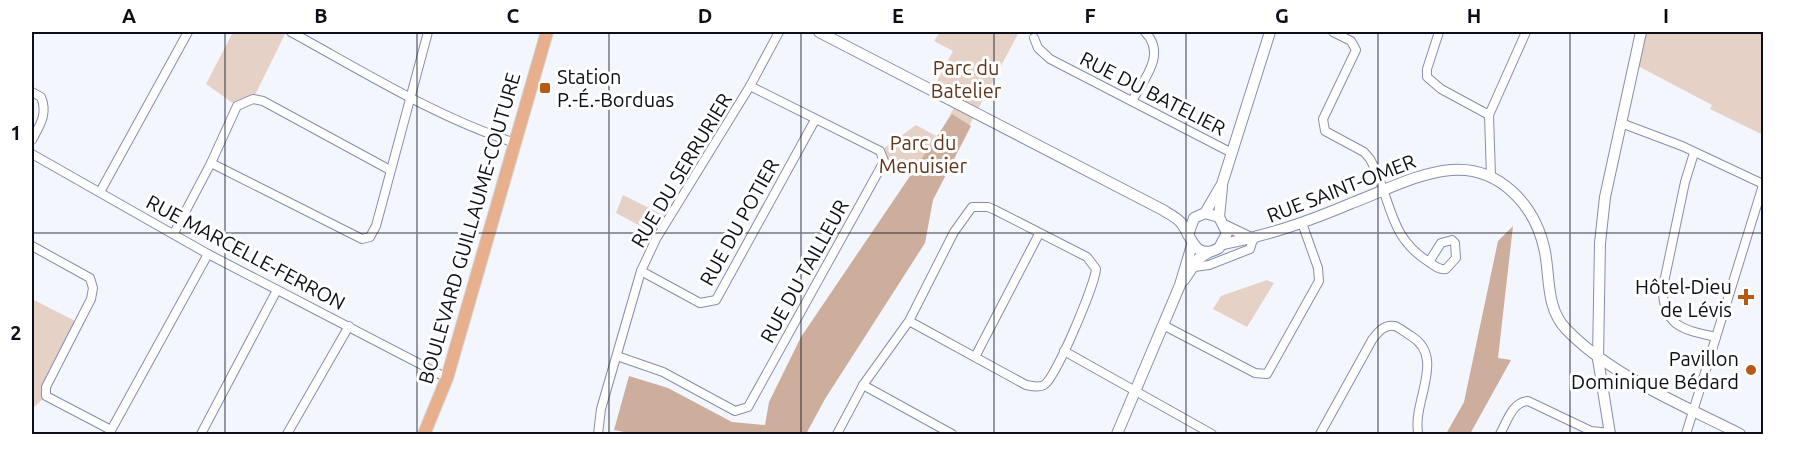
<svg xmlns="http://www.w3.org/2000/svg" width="1795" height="466" font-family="Ubuntu,sans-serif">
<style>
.green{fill:#e5d1c6}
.forest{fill:#cdad9c}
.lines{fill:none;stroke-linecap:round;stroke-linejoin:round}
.minor-casing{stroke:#868eaf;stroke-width:10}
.tertiary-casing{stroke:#868eaf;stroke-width:12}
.primary-casing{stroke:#d3d4d6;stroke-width:14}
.minor{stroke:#fff;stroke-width:8}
.tertiary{stroke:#fff;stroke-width:10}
.primary{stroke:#e8af8d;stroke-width:12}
.grid{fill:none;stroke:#0c0e1a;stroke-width:1.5;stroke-opacity:0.55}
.poi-dot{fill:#b85812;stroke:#fff;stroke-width:2}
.labels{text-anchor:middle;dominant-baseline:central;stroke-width:6;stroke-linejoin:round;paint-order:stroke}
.park-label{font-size:20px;fill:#60341a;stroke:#fff}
.poi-label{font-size:20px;fill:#0c0e1a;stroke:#fff;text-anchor:end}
.street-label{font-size:20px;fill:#0c0e1a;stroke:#fff}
.neatline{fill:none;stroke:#0c0e1a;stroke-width:2}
.grid-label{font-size:20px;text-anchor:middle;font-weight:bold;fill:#0c0e1a}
</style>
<rect width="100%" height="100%" fill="#f4f6fe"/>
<g class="green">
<path d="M233 32H286L253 99 237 106 206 84Z"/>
<path d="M940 32H1019L937 186 895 163 884 161 880 151 916 125 938 137 957 102 933 89 953 51 934 41Z"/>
<path d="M1645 32H1763V135L1710 109 1712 105 1638 66Z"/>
<path d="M623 195 669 218 659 236 616 213Z"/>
<path d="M1267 280 1274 283 1247 327 1213 309 1221 296Z"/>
<path d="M32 299 79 323 46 396 32 409Z"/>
</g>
<g class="forest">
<path d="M952 114 971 126 933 200 925 243 825 399 806 434H634L614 430 629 376 668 388 732 422 765 425 769 402 801 337Z"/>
<path d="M1513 226 1498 358 1511 360 1470 434H1446L1464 402 1498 241Z"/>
</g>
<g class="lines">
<g class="minor-casing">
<g id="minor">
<path d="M291 32C364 72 436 117 515 143"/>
<path d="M1333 32 1351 41 1356 50 1323 119 1325 131 1364 152 1370 159C1392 198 1387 236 1429 262 1435 266 1439 270 1446 269L1456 258 1455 243 1452 240 1441 243 1429 262"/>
<path d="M1439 32 1427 69V77L1441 89 1489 115"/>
<path d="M1034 38 1038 48 1050 59 1232 153"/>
<path d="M32 92 41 97C48 114 40 125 32 140"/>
<path d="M1132 101C1144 79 1167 54 1145 32"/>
<path d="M1621 123 1682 146 1763 184"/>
<path d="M1694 153 1685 182 1663 287C1662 326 1683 330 1716 337"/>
<path d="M32 154 208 254 447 378"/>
<path d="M211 163 362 239 370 237 376 226 428 32"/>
<path d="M1491 176 1489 115 1526 32"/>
<path d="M100 192 188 32"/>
<path d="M174 233 211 163 237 106 253 99 263 101 390 170"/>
<path d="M32 246 90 278 93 288 91 299 46 387V396L111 430"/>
<path d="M1194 267 1209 265 1250 249 1253 239"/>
<path d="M641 271 700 303 716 300 815 120"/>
<path d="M1163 325 1255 373 1267 374 1319 281 1318 268 1302 223"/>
<path d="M1064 351 1212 434"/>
<path d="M617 356 663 372 735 411 748 407 881 167 884 161 880 151 750 86"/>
<path d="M975 357 1039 234"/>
<path d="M863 385 952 434"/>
<path d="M109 434 208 254"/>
<path d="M201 434 277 290"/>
<path d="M287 434 349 326"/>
<path d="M598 434 601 409 641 271 656 239 750 86 779 32"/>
<path d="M837 434 863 385 909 321 954 232 972 207H988L995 210 1087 257 1096 269C1095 284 1056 378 1044 385 1039 388 1031 386 1026 385L909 321"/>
<path d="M1320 434 1372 340C1378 332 1384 324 1395 326 1400 328 1406 333 1411 336 1446 357 1413 400 1418 432"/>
<path d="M1500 434C1507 422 1512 402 1528 401L1591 431 1610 433"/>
<path d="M1686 434 1764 182"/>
</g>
</g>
<g class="tertiary-casing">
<g id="tertiary">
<path d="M819 32 1163 210C1169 214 1178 218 1182 224 1192 239 1196 261 1219 248L1227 233 1219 217 1205 213 1194 218 1188 235"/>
<path d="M1205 213 1222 184 1270 32"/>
<path d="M1219 217 1222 187"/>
<path d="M1226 226 1253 239"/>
<path d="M1223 244C1270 235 1307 222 1352 203 1384 191 1417 173 1451 170 1500 166 1536 206 1545 252 1550 278 1546 308 1566 329 1611 376 1683 405 1740 434"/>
<path d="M1184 280 1198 259 1209 252"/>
<path d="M1117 434 1180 285 1192 245"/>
<path d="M1610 434 1598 359 1600 243 1605 197 1641 32"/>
</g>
</g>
<g class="primary-casing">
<path id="primary" d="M424 434 447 378 547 32"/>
</g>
<use href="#minor" class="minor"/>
<use href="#tertiary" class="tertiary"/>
<use href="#primary" class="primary"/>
</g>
<path class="grid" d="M225 32V434M417 32V434M609 32V434M801 32V434M994 32V434M1186 32V434M1378 32V434M1570 32V434M32 233H1764"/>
<g class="poi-dot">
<rect x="539" y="82" width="12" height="12" rx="3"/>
<path d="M1743 288h6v6h6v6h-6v6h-6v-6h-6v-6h6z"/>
<circle cx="1751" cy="370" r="6"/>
</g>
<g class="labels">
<g class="park-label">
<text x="966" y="67">Parc du<tspan x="966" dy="23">Batelier</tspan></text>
<text x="923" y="142">Parc du<tspan x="923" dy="23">Menuisier</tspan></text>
</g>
<g class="poi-label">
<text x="557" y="76" text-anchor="start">Station<tspan x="557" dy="23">P.-É.-Borduas</tspan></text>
<text x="1732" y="286">Hôtel-Dieu<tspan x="1732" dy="23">de Lévis</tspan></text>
<text x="1739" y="358">Pavillon<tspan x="1739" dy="23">Dominique Bédard</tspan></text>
</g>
<g class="street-label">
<text transform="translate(1153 93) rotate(27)">RUE DU BATELIER</text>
<text transform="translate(681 170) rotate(-59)">RUE DU SERRURIER</text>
<text transform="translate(1341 188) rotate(-21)">RUE SAINT-OMER</text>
<text transform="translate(739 222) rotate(-61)">RUE DU POTIER</text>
<text transform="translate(469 228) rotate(-74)">BOULEVARD GUILLAUME-COUTURE</text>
<text transform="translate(246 252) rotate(28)">RUE MARCELLE-FERRON</text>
<text transform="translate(804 271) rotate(-61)">RUE DU TAILLEUR</text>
</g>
</g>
<rect width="1795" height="466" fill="none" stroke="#ffffff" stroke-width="66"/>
<rect x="33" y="33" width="1729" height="400" class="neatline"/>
<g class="grid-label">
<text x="129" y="23">A</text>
<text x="321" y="23">B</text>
<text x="513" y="23">C</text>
<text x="705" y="23">D</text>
<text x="898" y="23">E</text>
<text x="1090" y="23">F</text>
<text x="1282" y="23">G</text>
<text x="1474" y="23">H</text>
<text x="1666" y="23">I</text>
<text x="16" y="140">1</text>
<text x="16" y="340">2</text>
</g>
</svg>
